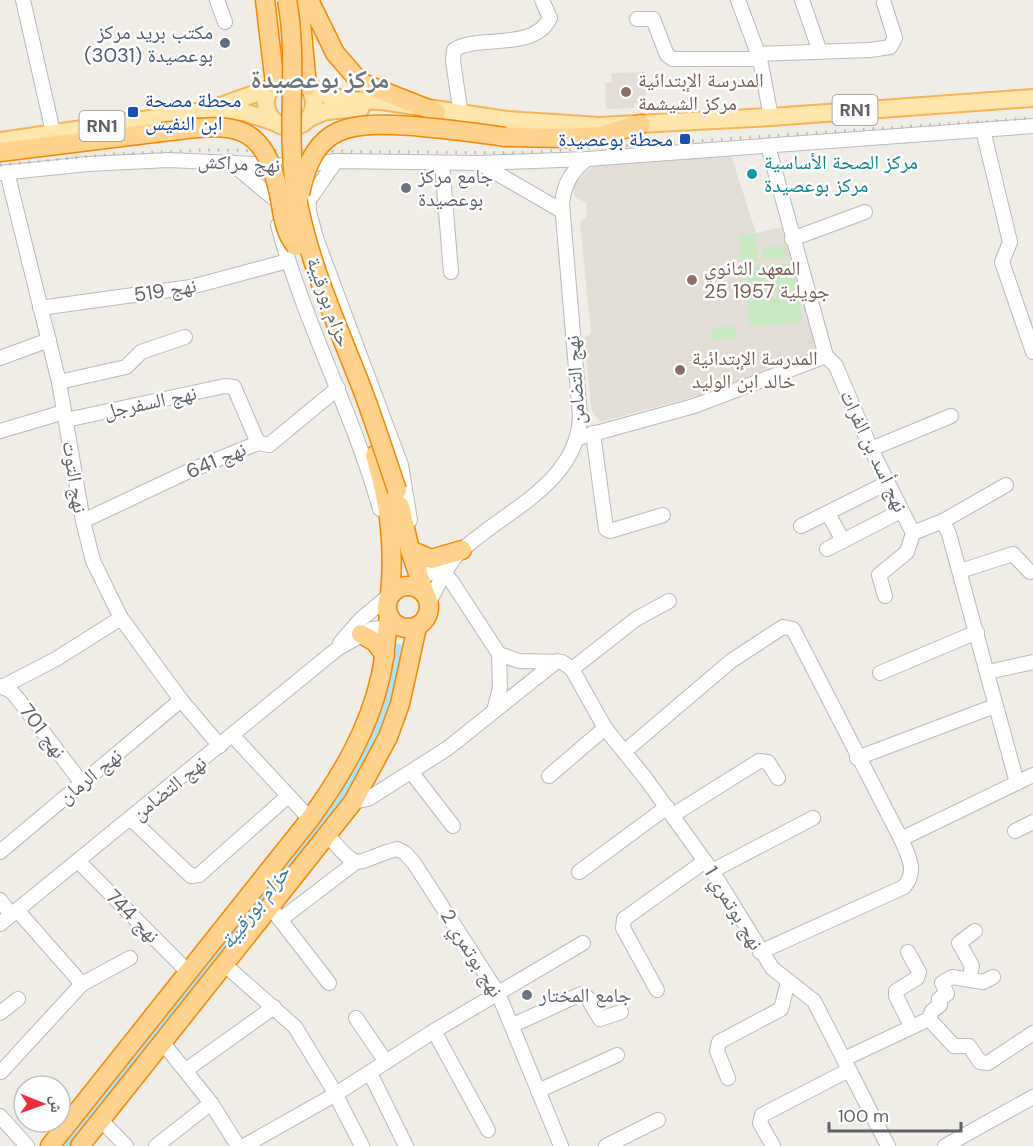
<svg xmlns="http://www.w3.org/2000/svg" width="1033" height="1146" font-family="'DM Sans','Noto Naskh Arabic',sans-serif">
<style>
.education{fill:#e2ded6}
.green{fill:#c7e8c1}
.water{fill:#a7e5ff}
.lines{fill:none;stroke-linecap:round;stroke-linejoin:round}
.minor-casing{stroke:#b6b9bd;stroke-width:16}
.major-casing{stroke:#f7b358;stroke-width:20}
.highway-casing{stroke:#f68600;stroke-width:21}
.minor{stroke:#fff;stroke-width:14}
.major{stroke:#ffe6ac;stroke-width:16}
.highway{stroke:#ffd28e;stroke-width:18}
.rail{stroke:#b4b5b6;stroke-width:3;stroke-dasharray:1.5 8;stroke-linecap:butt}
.highway-bridge-casing{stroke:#f68600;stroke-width:21;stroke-linecap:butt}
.highway-bridge{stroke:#ffd28e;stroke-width:18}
.service-dot{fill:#5c6f8a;stroke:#fff;stroke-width:2}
.education-dot{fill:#8d6e63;stroke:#fff;stroke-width:2}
.transit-dot{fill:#1a4fb4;stroke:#fff;stroke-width:2}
.culture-dot{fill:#0f9aa8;stroke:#fff;stroke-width:2}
.worship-dot{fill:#6b7280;stroke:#fff;stroke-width:2}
.labels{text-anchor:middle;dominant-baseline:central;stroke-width:5;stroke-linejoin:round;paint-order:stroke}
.shield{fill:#fff;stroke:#8e9295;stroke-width:1.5}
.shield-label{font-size:18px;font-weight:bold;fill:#5d6367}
.service-label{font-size:20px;fill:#4e5e75;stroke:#fff;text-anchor:end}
.education-label{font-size:20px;fill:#785e54;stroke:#fff;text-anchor:start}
.transit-label{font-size:20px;fill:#164399;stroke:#fff;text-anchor:start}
.culture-label{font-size:20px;fill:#0d838f;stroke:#fff;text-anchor:start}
.street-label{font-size:20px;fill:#5d6367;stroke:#fff}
.worship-label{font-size:20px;fill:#5b616d;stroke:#fff;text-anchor:start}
.water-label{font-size:21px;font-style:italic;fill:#397ca3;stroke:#fff}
.district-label{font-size:26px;font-weight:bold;fill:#6e7579;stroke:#fff}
</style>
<rect width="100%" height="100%" fill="#f0ece6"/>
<g class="education">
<path d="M645 72 646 96H643V103H634V108L606 109 605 83 612 82 611 73Z"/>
<path d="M731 155 756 233 782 227 817 346 812 356 723 389 600 422 592 411 584 338 591 333 580 222 587 216 586 203 574 196 573 184 594 166Z"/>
</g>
<g class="green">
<path d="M756 233 758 262 740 263 739 234Z"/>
<path d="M786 246V258L763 259 762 247Z"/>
<path d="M793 263 795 290 743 294 741 267Z"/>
<path d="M800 296 802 323 749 326 747 299Z"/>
<path d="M735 326 736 338 712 340 711 328Z"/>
</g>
<path class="water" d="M394 643 406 646 393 709 357 787 73 1146H55L324 808Z"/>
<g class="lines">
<g class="minor-casing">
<g id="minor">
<path d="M23 0 53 132"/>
<path d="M217 0 225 22"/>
<path d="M738 0 760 59 771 117"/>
<path d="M802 0 820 52"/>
<path d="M637 19H653L667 55 673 59H760"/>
<path d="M758 54 870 50 890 47 895 38 884 3"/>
<path d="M461 115 453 61 454 50C476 34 534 52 550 18L542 0"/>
<path d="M983 130 1010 242 1002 262 1033 352"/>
<path d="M768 146 826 356 836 366 871 449 913 533 943 521 949 534 1017 783"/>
<path d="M229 161 273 198"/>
<path d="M442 163 451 272"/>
<path d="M479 163 562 211"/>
<path d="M7 172 59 382 83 521 93 561 121 618 181 700 220 746"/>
<path d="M0 173 88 164 168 160 298 166 336 161 479 163 587 159 1033 126"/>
<path d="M308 181 309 212 317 241 401 465 410 520"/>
<path d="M309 200 336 161"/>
<path d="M278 225C304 323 353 412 380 509"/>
<path d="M792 239 865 212"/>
<path d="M40 308 191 287 288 261"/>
<path d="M0 358 49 340"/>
<path d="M59 382 126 367 141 352 185 337"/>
<path d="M66 420 225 386 234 387 258 443"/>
<path d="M0 431 64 412"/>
<path d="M593 433 606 529 610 531 663 515"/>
<path d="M578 438 694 406 826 356"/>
<path d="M871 449 951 416"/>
<path d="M828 513 843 541"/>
<path d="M83 521 189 471 258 443 269 445 338 388"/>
<path d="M943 521 1006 485"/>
<path d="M801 526 887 483"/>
<path d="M827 549 901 511"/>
<path d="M431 559 452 582 499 654 519 661 562 662 572 669 605 728 646 779 712 871 772 968 814 1001 888 1146"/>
<path d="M960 571 1013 554 1030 572"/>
<path d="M410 586 445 563"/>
<path d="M885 596 879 575 907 552 913 533"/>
<path d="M429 602C438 586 447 564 460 552 503 511 578 484 580 416L562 204C564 183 572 171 587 159"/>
<path d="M340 643 360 620 390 595"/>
<path d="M572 669 636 619 669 601"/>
<path d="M988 672 1033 662"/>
<path d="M880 673 977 632"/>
<path d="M0 686 11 691 18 699 81 782"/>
<path d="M4 686 56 659 121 618"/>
<path d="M494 711 500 688 499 654"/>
<path d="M233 736 310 819"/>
<path d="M624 752 731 661 783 627 793 629 901 839C908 855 918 871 904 887L760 952"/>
<path d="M857 758 995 706"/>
<path d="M412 773 453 826"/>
<path d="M549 776 605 728"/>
<path d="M353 802 368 799 448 748 557 661"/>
<path d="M673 815 759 761 768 762 778 778"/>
<path d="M131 819 191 876 199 875 288 796"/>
<path d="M1015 831 1033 822"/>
<path d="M328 835C361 876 355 860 397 849L405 853 414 863 498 993 561 1146"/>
<path d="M901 839 1033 775"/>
<path d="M0 852 181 700"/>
<path d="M78 861 188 972"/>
<path d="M712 871 813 818"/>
<path d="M579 872 667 807"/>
<path d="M0 900 11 915"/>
<path d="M17 910 82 984"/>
<path d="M275 913 329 983"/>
<path d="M280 920 356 862"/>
<path d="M0 924 337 649 372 629 399 626"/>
<path d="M908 952 919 972 917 978 896 991V996L911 1026"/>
<path d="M225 965 295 1027 331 1086 362 1146"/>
<path d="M969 979 972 966 959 943 975 931"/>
<path d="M657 990 623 928 624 919 705 861"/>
<path d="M0 1013 18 999"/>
<path d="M356 1018 386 1062"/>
<path d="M929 1019 932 1011 940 1005 939 999 947 994 942 983 952 977 983 982 993 977"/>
<path d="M513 1025 581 994 587 997 600 1019 621 1012"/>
<path d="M434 1031 488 1130"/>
<path d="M163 1043 211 1103 238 1146"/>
<path d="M844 1059 929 1019 954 1046H969L980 1062 988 1063 1033 1033"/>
<path d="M186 1070 274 1007"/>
<path d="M1 1072 82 984 130 958"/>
<path d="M370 1073 406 1146"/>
<path d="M728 1078 717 1051 719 1042 781 1009 788 982"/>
<path d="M538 1091 617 1055"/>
<path d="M0 1116 27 1146"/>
<path d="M101 1120 126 1146"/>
<path d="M156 1146 211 1103"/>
<path d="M244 1146 336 1094 434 1031 583 943"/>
<path d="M606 1146 658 1120"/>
<path d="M773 1146 760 1123 762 1115 849 1070"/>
<path d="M945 1146 1033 1097"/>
</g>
</g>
<g class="major-casing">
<g id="major">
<circle cx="290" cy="103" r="24"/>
<path d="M307 86 329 96 349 100 382 101 506 120 599 126 771 117 1033 98"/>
<path d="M215 108 271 88"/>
<path d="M309 118 326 111 361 108"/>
<path d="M0 141 204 111 244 112 277 123"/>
</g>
</g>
<g class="highway-casing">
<g id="highway">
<path d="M265 0 275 84"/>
<path d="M299 0 307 86"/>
<path d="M309 0 335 53 360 82 436 112"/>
<path d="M505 137 565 138 600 136 641 124"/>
<path d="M0 152 162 132"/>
<path d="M375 455C389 503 395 545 390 595"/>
<path d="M400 506 410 550 425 594"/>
<path d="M410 550 431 559 462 550"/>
<circle cx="408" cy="607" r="21"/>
<path d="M361 634 375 642 385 655"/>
<path d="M50 1146 310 819C342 775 369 729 381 675 385 656 386 636 389 616"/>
<path d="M80 1146 353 802 388 737 400 704 417 627"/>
</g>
</g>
<use href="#minor" class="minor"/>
<use href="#major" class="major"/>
<use href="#highway" class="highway"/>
<path class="rail" d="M0 165 114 154 206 150 519 153 1033 118"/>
<g class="highway-bridge-casing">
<g id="highway-bridge">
<path d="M287 0C299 63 285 128 296 192 307 259 336 322 361 386 374 420 385 455 397 490"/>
<path d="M162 132C227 125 263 115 279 194 283 213 283 230 296 246"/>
<path d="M300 194C314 123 350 122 413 126 444 129 474 132 505 137"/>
</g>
</g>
<use href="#highway-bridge" class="highway-bridge"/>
</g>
<circle class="service-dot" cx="225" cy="43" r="6"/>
<g class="education-dot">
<circle cx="626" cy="92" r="6"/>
<circle cx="692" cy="280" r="6"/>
<circle cx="680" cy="370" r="6"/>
</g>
<g class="transit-dot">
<rect x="127" y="106" width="12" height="12" rx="3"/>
<rect x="679" y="133" width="12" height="12" rx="3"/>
</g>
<circle class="culture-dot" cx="752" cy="174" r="6"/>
<g class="worship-dot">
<circle cx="406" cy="188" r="6"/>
<circle cx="527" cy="995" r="6"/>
</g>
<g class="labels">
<g class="shield">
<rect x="832.5" y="95" width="45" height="30" rx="4.5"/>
<rect x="79.5" y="111" width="45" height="30" rx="4.5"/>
</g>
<g class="shield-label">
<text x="855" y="110">RN1</text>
<text x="102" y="126">RN1</text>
</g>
<g class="service-label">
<text x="213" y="32">مكتب بريد مركز<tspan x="213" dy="23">بوعصيدة (3031)</tspan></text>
</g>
<g class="education-label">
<text x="638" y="80">المدرسة الإبتدائية<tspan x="638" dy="23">مركز الشيشمة</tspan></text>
<text x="704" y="268">المعهد الثانوي<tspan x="704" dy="23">25 جويلية 1957</tspan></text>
<text x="692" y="358">المدرسة الإبتدائية<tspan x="692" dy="23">خالد ابن الوليد</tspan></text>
</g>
<g class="transit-label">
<text x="145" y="100">محطة مصحة<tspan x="145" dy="23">ابن النفيس</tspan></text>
<text x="673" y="139" text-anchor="end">محطة بوعصيدة</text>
</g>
<g class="culture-label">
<text x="764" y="162">مركز الصحة الأساسية<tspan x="764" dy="23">مركز بوعصيدة</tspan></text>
</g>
<g class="street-label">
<text transform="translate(239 163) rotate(3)">نهج مراكش</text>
<text transform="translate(165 290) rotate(-9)">نهج 519</text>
<text transform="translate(329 302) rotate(70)">حزام بورقيبة</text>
<text transform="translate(575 380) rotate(-94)">نهج التضامن</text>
<text transform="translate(150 402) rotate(-12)">نهج السفرجل</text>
<text transform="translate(874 451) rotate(65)">نهج أسد بن الفرات</text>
<text transform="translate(216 460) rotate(-23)">نهج 641</text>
<text transform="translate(75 477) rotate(81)">نهج التوت</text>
<text transform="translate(43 731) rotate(53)">نهج 701</text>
<text transform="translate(90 776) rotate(-39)">نهج الرمان</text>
<text transform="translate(169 788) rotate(-39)">نهج التضامن</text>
<text transform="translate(734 908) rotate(59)">نهج بوتمري 1</text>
<text transform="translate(133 916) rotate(45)">نهج 744</text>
<text transform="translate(472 953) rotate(58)">نهج بوتمري 2</text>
</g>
<g class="worship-label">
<text x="418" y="176">جامع مركز<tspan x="418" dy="23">بوعصيدة</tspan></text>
<text x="539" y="995">جامع المختار</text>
</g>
<g class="water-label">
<text transform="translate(255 907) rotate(-52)">حزام بورقيبة</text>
</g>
<g class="district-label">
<text x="320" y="79">مركز بوعصيدة</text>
</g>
</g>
<g transform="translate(42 1104) rotate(91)"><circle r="28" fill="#ffffff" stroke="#bec1c2" stroke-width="1.5"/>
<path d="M0-4.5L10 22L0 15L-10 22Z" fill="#f02c39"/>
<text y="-9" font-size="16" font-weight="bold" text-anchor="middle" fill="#5d6367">ش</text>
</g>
<path d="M829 1122v9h132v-9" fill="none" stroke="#5d6367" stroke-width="3"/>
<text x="838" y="1122" font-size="18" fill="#5d6367" stroke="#ffffff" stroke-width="4.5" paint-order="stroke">100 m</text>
</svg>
